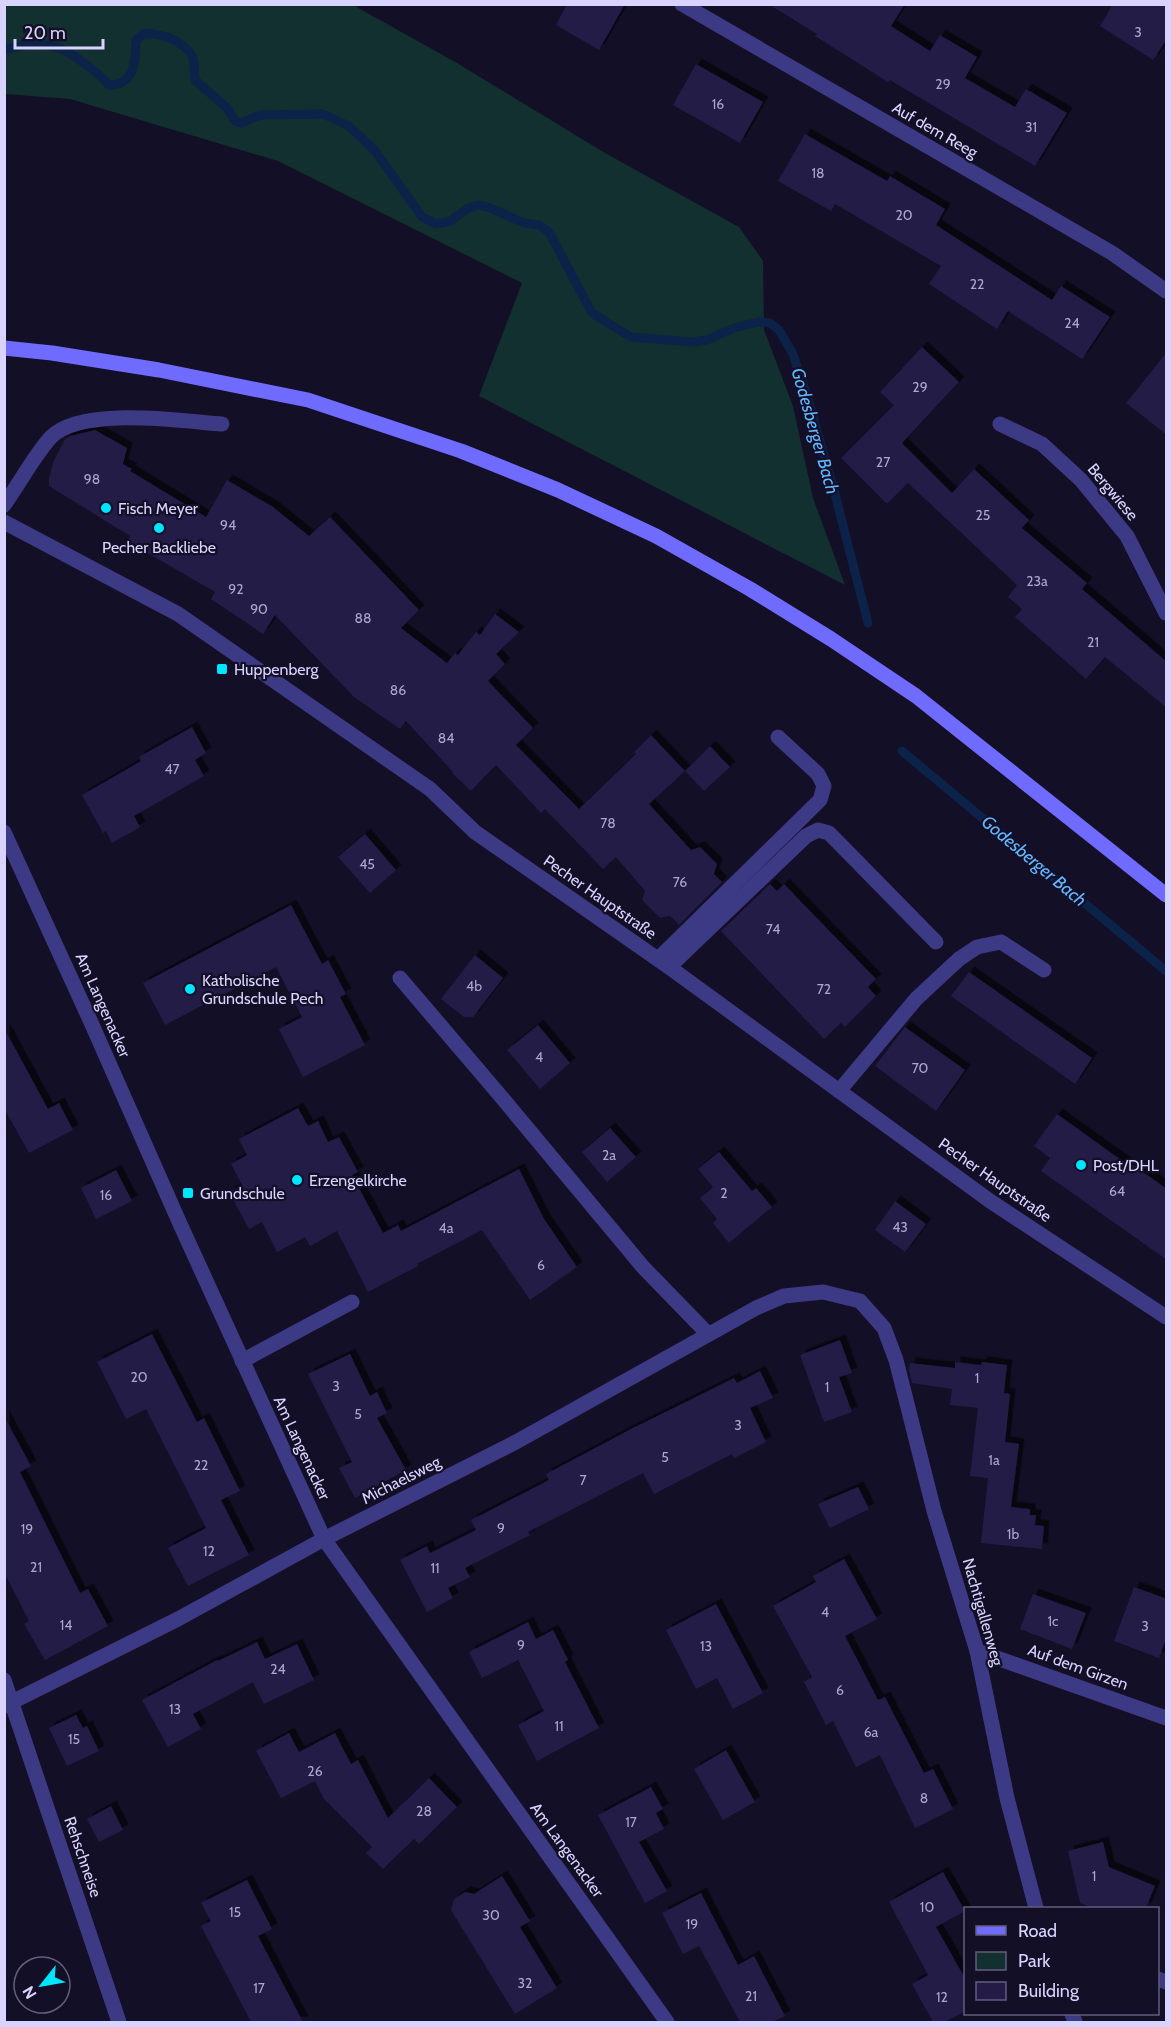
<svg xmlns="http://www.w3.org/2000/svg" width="1171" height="2027" font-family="Cabin,sans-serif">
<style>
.green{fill:#12302f}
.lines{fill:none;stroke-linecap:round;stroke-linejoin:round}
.stream{stroke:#0c2248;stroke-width:9}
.building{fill:#241b47;filter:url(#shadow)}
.service{stroke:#3d3a85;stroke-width:15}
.minor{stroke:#3d3a85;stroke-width:15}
.secondary{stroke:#6f6bff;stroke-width:15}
.poi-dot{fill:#00e5ff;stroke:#130f26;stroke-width:2}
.labels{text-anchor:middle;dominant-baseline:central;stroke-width:4.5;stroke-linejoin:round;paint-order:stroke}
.number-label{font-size:14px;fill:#aca6d1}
.street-label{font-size:16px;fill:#d9d4ff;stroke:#130f26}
.poi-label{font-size:16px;fill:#d9d4ff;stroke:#130f26;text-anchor:start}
.water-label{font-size:18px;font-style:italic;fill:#62b6ff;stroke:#130f26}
</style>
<defs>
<filter id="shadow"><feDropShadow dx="5.5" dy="-5.5" stdDeviation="0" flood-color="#0009"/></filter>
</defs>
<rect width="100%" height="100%" fill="#130f26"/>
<path class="green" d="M4 5H353L457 63 605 153 739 227 763 261 764 330 793 406 813 498 845 585 479 396 522 283 278 161 70 99 5 94Z"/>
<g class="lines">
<g class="stream">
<path d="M4 50C21 45 38 42 56 47 69 50 100 74 109 85 135 85 136 60 136 40L145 33C162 34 183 40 192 56 195 62 194 73 195 80L227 108 235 121 241 123 260 115 323 114 349 126 375 151 422 217 436 224 450 221 467 209 477 205 488 207 524 223 539 225 549 232 592 313 631 337 692 342 707 340 734 328 758 322 770 323 779 330 793 354 807 396 835 494 868 623"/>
<path d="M902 751 1166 971"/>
</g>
</g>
<g class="building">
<path d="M567 4H625L599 50 556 25Z"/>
<path d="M768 4H905L891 26 930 51 940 35 977 57 965 78 1015 107 1026 89 1067 113 1035 166 890 80 888 82 815 36 817 34Z"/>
<path d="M1113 4H1167V39L1153 60 1100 26Z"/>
<path d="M696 64 763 102 740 143 673 105Z"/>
<path d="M805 134 887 181 890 176 945 209 936 225 1052 300 1061 286 1110 317 1082 359 1008 311 997 329 929 284 941 266 835 204 831 211 778 181Z"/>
<path d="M922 347 959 382 902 443 952 493 974 469 1029 520 1022 528 1087 583 1082 589 1167 662V708L1105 657 1086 679 1015 617 1022 609 1008 597 1017 585 908 483 887 504 841 458 894 405 880 392Z"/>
<path d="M1167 352V435L1126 403Z"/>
<path d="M95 430 127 448 123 464 132 469 130 471 206 517 227 480 273 507 309 536 330 517 419 610 401 628 447 663 455 653 458 655 476 632 480 635 495 614 519 632 496 654 505 664 488 681 533 728 516 745 579 809 636 754 634 752 651 735 685 771 649 804 691 850 700 847 717 864 714 874 722 882 679 925 670 916 660 918 642 900 645 891 616 857 603 869 545 809 541 813 496 765 471 791 452 773 453 772 406 721 400 729 354 697 275 615 263 634 211 599 215 592 127 541 130 536 49 486V478L54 460 65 439 70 436Z"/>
<path d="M192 727 206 753 195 760 204 776 134 816 140 827 112 843 106 831 103 833 82 795 141 761 139 757Z"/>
<path d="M710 746 730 767 704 791 685 771Z"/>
<path d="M365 834 396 870 370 893 338 857Z"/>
<path d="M770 884 777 891 784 884 876 979 868 987 876 996 845 1027 841 1023 824 1039 721 931Z"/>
<path d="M291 905 322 964 328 960 346 994 340 997 365 1045 303 1077 279 1029 302 1017 276 967 165 1025 143 983Z"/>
<path d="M475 955 503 978 473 1017H464L441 999Z"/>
<path d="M969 972 1092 1058 1075 1084 951 996Z"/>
<path d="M538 1025 570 1063 540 1089 507 1050Z"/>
<path d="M905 1027 965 1070 936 1111 875 1066Z"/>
<path d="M4 1028 48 1109 59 1103 73 1130 29 1153 4 1108Z"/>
<path d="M298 1108 308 1126 318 1121 328 1142 339 1137 358 1172 352 1175 383 1233 398 1225 401 1231 519 1169 544 1219 577 1267 530 1300 482 1230 417 1264 418 1266 368 1292 337 1231 310 1246 305 1237 277 1252 262 1222 249 1229 229 1192 242 1185 231 1164 247 1155 239 1139Z"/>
<path d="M1057 1114 1131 1167 1133 1165 1167 1189V1260L1041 1171 1050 1158 1034 1146Z"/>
<path d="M610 1128 636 1157 607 1182 582 1152Z"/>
<path d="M719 1152 752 1191 756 1188 772 1207 729 1243 713 1223 717 1219 700 1198 713 1187 698 1169Z"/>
<path d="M116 1170 132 1201 96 1219 81 1188Z"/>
<path d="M895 1201 926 1224 905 1252 875 1230Z"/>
<path d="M152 1334 197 1422 204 1418 240 1491 221 1500 249 1555 188 1586 168 1548 206 1528 146 1409 126 1419 97 1362Z"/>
<path d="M840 1340 852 1373 839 1377 852 1412 824 1422 800 1355Z"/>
<path d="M350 1354 370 1396 377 1392 387 1413 377 1418 406 1470 355 1498 339 1468 352 1462 308 1374Z"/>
<path d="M955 1362 981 1365 982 1362 1007 1365 1004 1393 1010 1394 1005 1442 1019 1444 1011 1507 1030 1509V1515H1036L1035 1525 1044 1526 1042 1549 981 1543 988 1478 970 1476 978 1408 950 1405 952 1389 912 1383 909 1371 910 1363 955 1368Z"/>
<path d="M760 1371 773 1398 750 1408 766 1442 734 1458 732 1454 654 1494 643 1473 528 1532 530 1535 465 1568 470 1577 448 1588 453 1598 427 1612 400 1560 427 1546 430 1553 476 1530 471 1520 549 1480 546 1474 631 1429 734 1378 737 1383Z"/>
<path d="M4 1416 31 1466 20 1472 80 1593 88 1589 108 1626 45 1660 24 1624 29 1621 4 1572Z"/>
<path d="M858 1487 869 1509 830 1528 818 1504Z"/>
<path d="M844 1559 877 1619 845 1636 878 1700 885 1697 924 1773 933 1769 953 1809 915 1828 880 1755 856 1767 833 1721 826 1725 804 1682 812 1677 773 1606 816 1582 813 1576Z"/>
<path d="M1134 1587 1167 1599V1636L1159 1658 1114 1641Z"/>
<path d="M1033 1594 1086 1613 1072 1649 1020 1629Z"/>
<path d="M716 1604 763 1693 733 1709 717 1678 696 1689 666 1630Z"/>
<path d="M528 1622 536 1639 553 1630 568 1660 565 1662 599 1728 537 1761 518 1725 544 1711 518 1660 482 1678 469 1652Z"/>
<path d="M257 1642 265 1659 297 1644 314 1680 264 1704 253 1682 193 1714 201 1729 168 1747 142 1700 217 1660 218 1661Z"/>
<path d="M76 1715 83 1728 87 1726 99 1751 67 1766 49 1728Z"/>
<path d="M289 1733 299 1752 335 1733 351 1764 358 1760 388 1818 429 1778 457 1807 419 1844 414 1839 383 1869 366 1853 372 1847 324 1799 315 1781 281 1798 256 1751Z"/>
<path d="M726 1750 755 1802 723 1820 694 1769Z"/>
<path d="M651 1787 663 1809 656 1813 664 1829 639 1842 667 1891 645 1903 598 1815Z"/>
<path d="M111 1806 123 1830 99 1842 87 1819Z"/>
<path d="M1103 1842 1109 1867 1155 1886 1146 1908H1093L1080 1903 1068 1851Z"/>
<path d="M943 1872 965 1911 936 1927 966 1980V2011L944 2022H933L912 1984 928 1975 889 1902Z"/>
<path d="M502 1876 530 1921 520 1927 557 1988 515 2014 451 1910 454 1899 465 1892 474 1894Z"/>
<path d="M247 1880 272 1929 258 1936 303 2022H251L201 1926 211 1921 201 1903Z"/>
<path d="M701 1893 738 1965 754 1956 785 2016 772 2022H740L699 1946 683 1954 662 1913Z"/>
</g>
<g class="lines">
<g class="service">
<path d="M4 505C20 483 33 457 51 437 82 406 181 421 222 424"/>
<path d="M658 959 820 800 824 786 818 774 778 737"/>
<path d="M669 967 806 836 818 830 829 833 936 942"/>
<path d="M839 1091 916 999 959 959 977 947 1001 942 1044 970"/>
<path d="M242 1361 352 1302"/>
</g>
<g class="minor">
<path d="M682 4 1112 253 1166 291"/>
<path d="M1000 424 1042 444 1081 480 1127 536 1166 613"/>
<path d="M4 522 178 614 430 789 475 832 669 967 990 1201 1166 1317"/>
<path d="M4 832 90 1020 181 1226 324 1539 667 2022"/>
<path d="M400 978 498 1093 643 1267 708 1334"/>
<path d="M977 1651 1166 1718"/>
<path d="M4 1680 119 2022"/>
<path d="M4 1706 178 1619 324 1539 516 1442 756 1308 784 1296 823 1292 860 1301 884 1328 896 1360 934 1511 977 1651 1007 1798 1036 1908"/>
<path d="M1158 1979 1166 1982"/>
<path d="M1072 2014 1075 2022"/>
</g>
<path class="secondary" d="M4 348 52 353 159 370 308 400 461 451 558 490 656 536 750 589 831 639 916 696 1166 895"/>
</g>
<g class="poi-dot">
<circle cx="106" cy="508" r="6"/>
<circle cx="159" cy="528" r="6"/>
<rect x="216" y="663" width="12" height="12" rx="3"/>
<circle cx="190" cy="989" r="6"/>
<circle cx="1081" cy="1165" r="6"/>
<circle cx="297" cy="1180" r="6"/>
<rect x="182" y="1187" width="12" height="12" rx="3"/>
</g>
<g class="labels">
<g class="number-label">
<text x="1138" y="32">3</text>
<text x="943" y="84">29</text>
<text x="718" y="104">16</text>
<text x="1031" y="127">31</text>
<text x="818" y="173">18</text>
<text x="904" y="215">20</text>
<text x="977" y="284">22</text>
<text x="1072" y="323">24</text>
<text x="920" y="387">29</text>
<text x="883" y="462">27</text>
<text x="92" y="479">98</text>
<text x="983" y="515">25</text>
<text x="228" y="525">94</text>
<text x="1037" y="581">23a</text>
<text x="236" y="589">92</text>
<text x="259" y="609">90</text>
<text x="363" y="618">88</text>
<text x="1093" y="642">21</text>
<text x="398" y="690">86</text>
<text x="446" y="738">84</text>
<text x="172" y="769">47</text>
<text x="608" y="823">78</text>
<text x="367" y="864">45</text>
<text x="680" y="882">76</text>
<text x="773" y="929">74</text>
<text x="474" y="986">4b</text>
<text x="824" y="989">72</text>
<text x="539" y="1057">4</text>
<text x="920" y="1068">70</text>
<text x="609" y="1155">2a</text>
<text x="1117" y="1191">64</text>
<text x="724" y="1193">2</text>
<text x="106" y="1195">16</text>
<text x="900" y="1227">43</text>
<text x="446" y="1228">4a</text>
<text x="541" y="1265">6</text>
<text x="139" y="1377">20</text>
<text x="977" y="1378">1</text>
<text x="336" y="1386">3</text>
<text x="827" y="1387">1</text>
<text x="358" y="1414">5</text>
<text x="738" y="1425">3</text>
<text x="665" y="1457">5</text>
<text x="994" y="1460">1a</text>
<text x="201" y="1465">22</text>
<text x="583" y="1480">7</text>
<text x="501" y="1528">9</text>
<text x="27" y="1529">19</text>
<text x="1013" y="1534">1b</text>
<text x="209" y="1551">12</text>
<text x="36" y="1567">21</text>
<text x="435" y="1568">11</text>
<text x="825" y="1612">4</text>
<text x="1053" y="1621">1c</text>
<text x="66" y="1625">14</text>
<text x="1145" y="1626">3</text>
<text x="521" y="1645">9</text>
<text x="706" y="1646">13</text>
<text x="278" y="1669">24</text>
<text x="840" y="1690">6</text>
<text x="175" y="1709">13</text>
<text x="559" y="1726">11</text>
<text x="871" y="1732">6a</text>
<text x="74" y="1739">15</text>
<text x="315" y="1771">26</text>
<text x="924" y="1798">8</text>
<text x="424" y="1811">28</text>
<text x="631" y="1822">17</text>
<text x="1094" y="1876">1</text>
<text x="927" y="1907">10</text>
<text x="235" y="1912">15</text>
<text x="491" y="1915">30</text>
<text x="692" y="1924">19</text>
<text x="525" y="1983">32</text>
<text x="259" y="1988">17</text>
<text x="751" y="1996">21</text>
<text x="942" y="1997">12</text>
</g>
<g class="street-label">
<text transform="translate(935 130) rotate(30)">Auf dem Reeg</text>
<text transform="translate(1113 492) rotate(50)">Bergwiese</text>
<text transform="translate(600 897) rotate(35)">Pecher Hauptstraße</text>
<text transform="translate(103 1005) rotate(66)">Am Langenacker</text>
<text transform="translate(995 1180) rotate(35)">Pecher Hauptstraße</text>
<text transform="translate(302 1448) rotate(65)">Am Langenacker</text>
<text transform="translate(401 1480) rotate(-27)">Michaelsweg</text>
<text transform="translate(983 1612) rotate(74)">Nachtigallenweg</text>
<text transform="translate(1078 1667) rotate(20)">Auf dem Girzen</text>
<text transform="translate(567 1850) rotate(54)">Am Langenacker</text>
<text transform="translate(83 1857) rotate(71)">Rehschneise</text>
</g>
<g class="poi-label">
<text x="118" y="508">Fisch Meyer</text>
<text x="159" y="547" text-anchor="middle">Pecher Backliebe</text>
<text x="234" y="669">Huppenberg</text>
<text x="202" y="980">Katholische<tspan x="202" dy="18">Grundschule Pech</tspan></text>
<text x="1093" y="1165">Post/DHL</text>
<text x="309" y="1180">Erzengelkirche</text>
<text x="200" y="1193">Grundschule</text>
</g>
<g class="water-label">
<text transform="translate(815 431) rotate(74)">Godesberger Bach</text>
<text transform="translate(1034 861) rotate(40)">Godesberger Bach</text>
</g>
</g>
<rect width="1171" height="2027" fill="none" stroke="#d9d4ff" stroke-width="12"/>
<rect x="964" y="1907" width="195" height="108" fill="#130f26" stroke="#625e7d" stroke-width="1.5"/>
<rect x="976" y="1926" width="30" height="9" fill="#6f6bff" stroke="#625e7d" stroke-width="1.5"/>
<text x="1018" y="1937" font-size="18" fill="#d9d4ff">Road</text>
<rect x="976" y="1952" width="30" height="18" fill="#12302f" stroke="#625e7d" stroke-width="1.5"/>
<text x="1018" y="1967" font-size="18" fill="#d9d4ff">Park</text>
<rect x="976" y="1982" width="30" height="18" fill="#241b47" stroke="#625e7d" stroke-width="1.5"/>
<text x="1018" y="1997" font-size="18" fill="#d9d4ff">Building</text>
<g transform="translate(42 1985) rotate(239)"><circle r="28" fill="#130f26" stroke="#625e7d" stroke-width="1.5"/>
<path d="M0-4.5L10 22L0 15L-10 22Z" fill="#00e5ff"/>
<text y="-9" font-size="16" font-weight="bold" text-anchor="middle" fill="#d9d4ff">N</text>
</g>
<path d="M15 39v9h88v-9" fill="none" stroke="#d9d4ff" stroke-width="3"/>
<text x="24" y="39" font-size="18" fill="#d9d4ff" stroke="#130f26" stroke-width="4.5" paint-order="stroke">20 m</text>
</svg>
